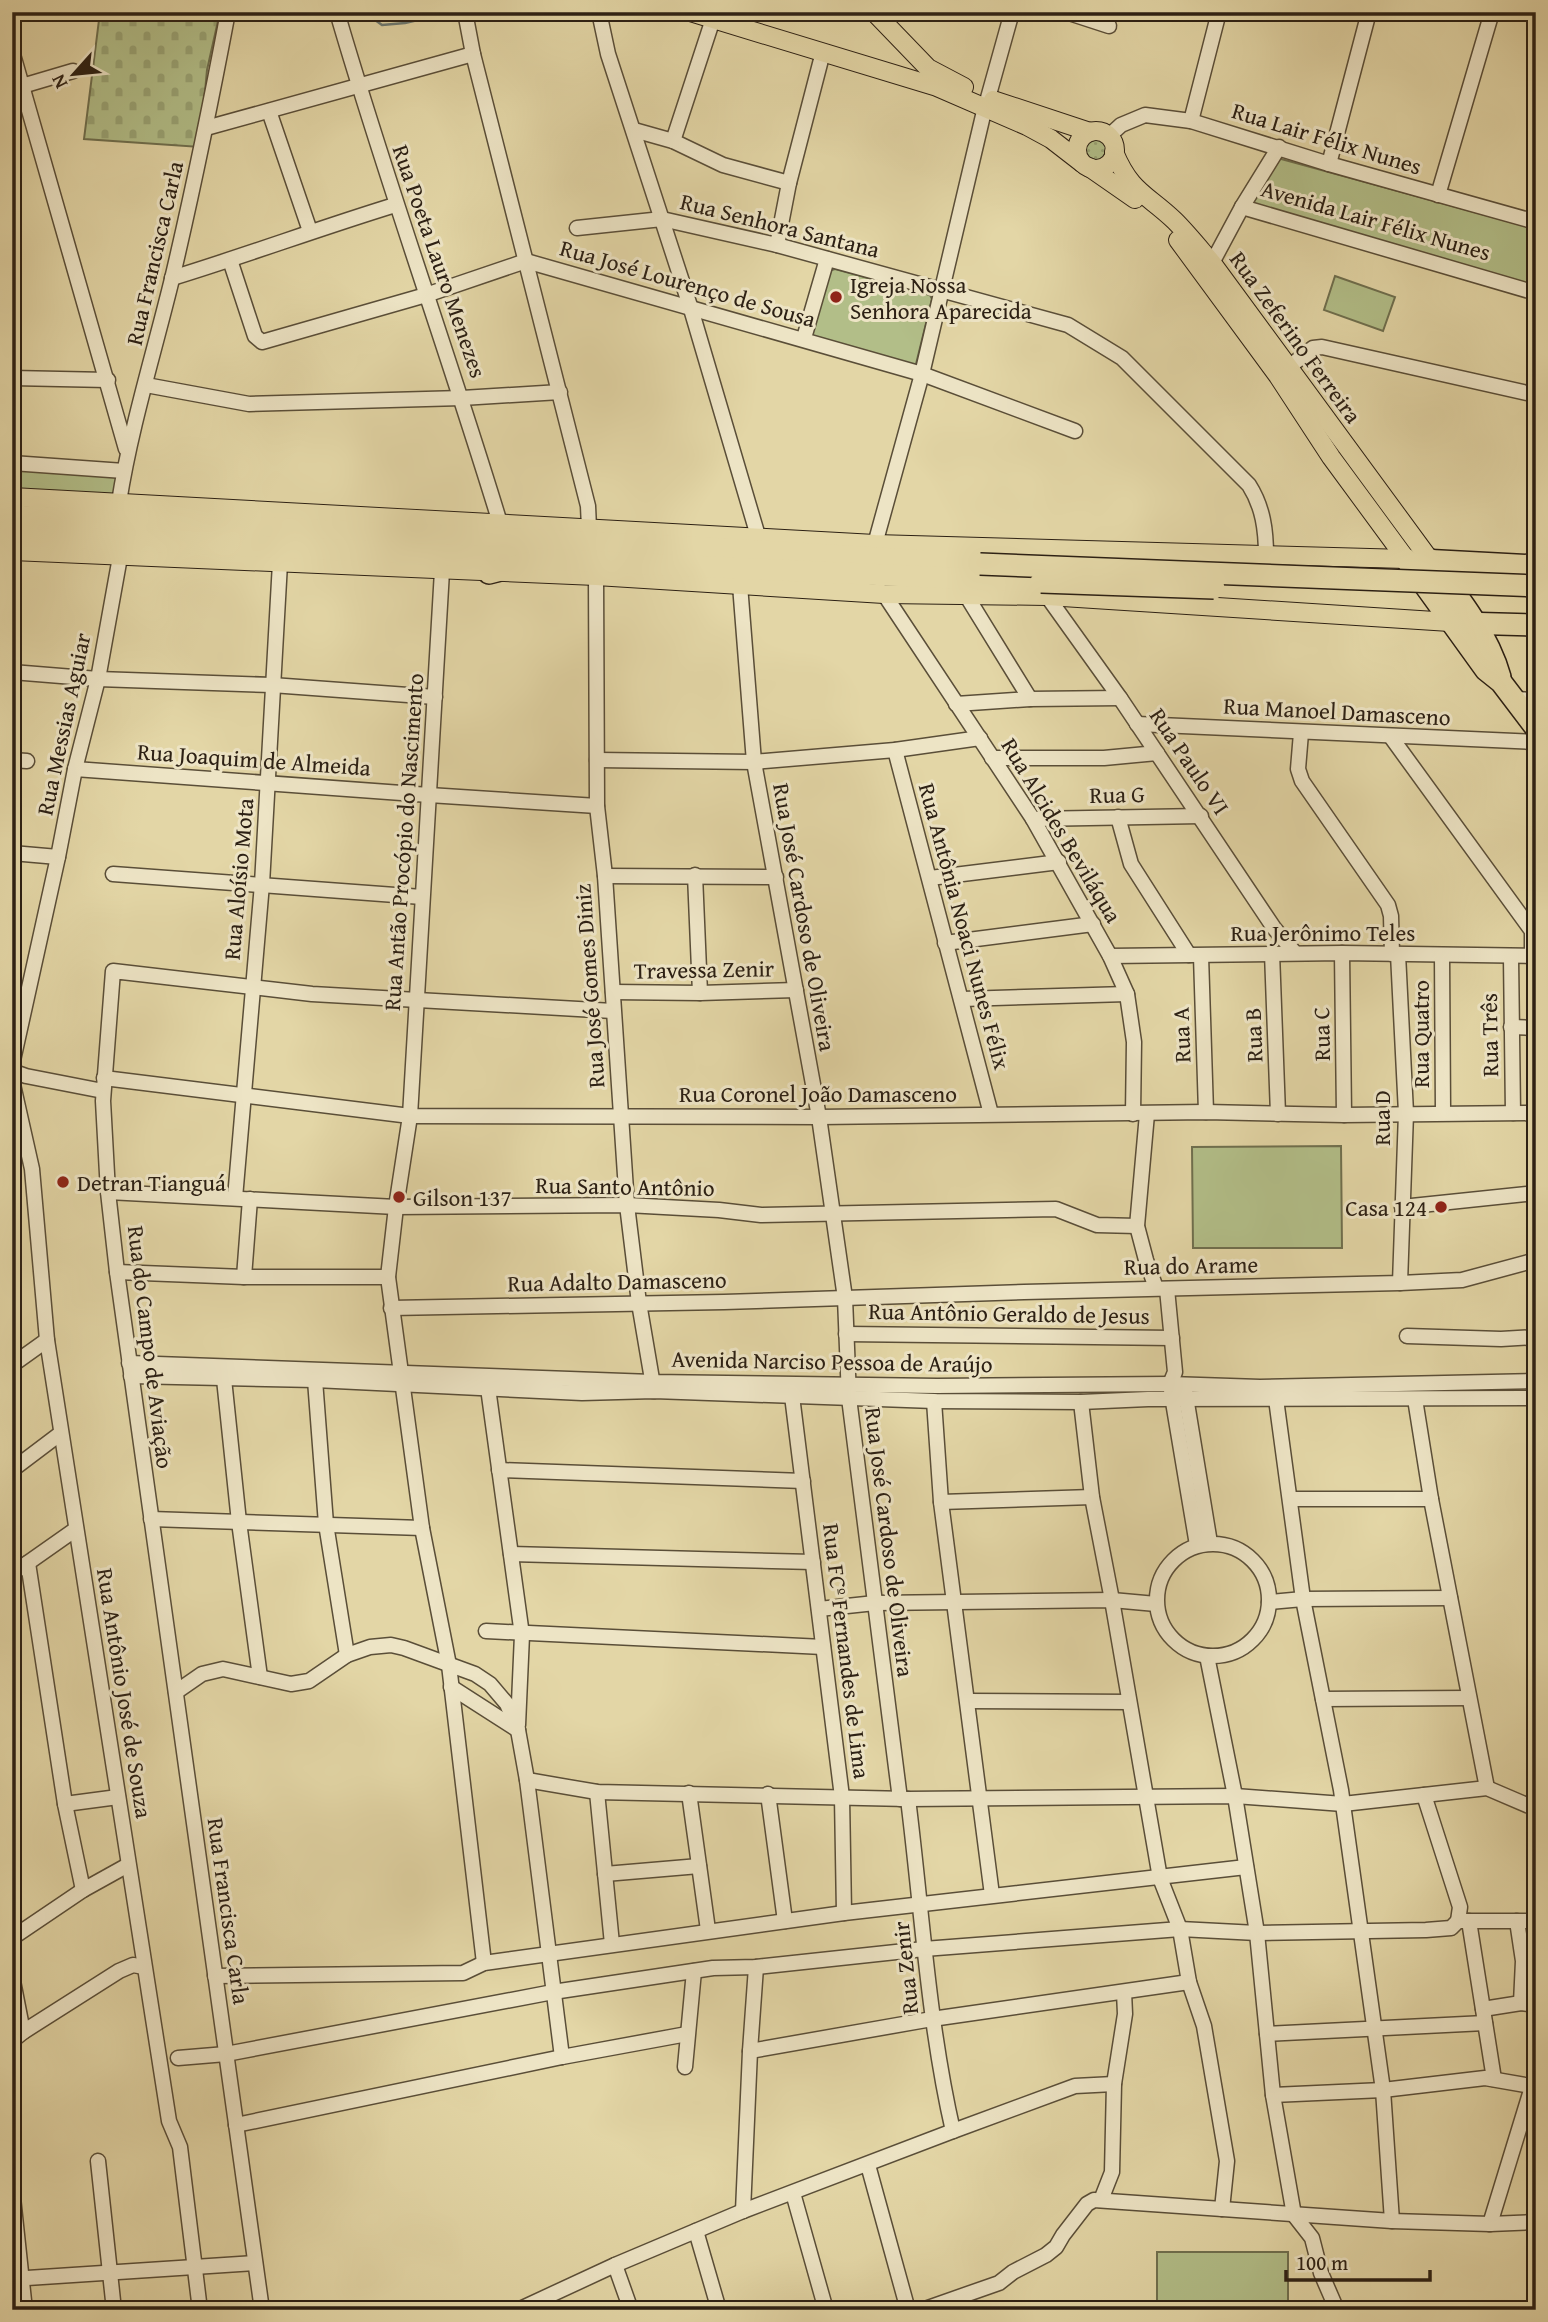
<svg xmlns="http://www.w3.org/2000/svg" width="1548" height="2322" font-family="'Gentium Book Plus',serif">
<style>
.grass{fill:url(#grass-dots);stroke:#6f6f4e;stroke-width:2}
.cemetery{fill:url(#cemetery-stones);stroke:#6f6f4e;stroke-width:2}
.park{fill:#b2be88;stroke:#6f6f4e;stroke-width:2}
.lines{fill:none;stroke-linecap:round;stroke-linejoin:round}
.stream{stroke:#6d7a73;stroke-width:2.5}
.minor-casing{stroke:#5a4e38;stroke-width:17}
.major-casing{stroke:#2c2014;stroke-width:20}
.highway-casing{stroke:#2c2014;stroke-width:24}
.minor{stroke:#ede4c5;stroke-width:14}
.major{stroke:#e3d6a6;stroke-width:18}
.highway{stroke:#e3d6a6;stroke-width:21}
.highway-bridge-casing{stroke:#2c2014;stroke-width:24;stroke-linecap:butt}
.highway-bridge{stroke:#e3d6a6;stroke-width:21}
.poi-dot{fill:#8f2418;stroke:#ede4c5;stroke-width:2.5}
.labels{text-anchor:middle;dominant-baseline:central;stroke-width:6;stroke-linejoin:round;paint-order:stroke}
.street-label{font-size:23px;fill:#2c2014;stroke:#ede4c5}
.poi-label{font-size:23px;fill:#2c2014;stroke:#ede4c5;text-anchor:start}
</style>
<defs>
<pattern id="grass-dots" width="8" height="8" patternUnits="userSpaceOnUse" patternTransform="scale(1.75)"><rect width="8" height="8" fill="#b2be88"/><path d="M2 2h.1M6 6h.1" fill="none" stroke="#99a374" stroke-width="1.8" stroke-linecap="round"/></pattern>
<pattern id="cemetery-stones" width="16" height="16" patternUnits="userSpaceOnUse" patternTransform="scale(1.75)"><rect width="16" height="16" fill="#b2be88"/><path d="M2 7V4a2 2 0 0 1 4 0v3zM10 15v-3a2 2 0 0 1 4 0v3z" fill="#99a374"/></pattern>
</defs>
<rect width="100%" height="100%" fill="#e3d6a6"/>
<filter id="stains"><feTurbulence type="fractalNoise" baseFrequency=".00286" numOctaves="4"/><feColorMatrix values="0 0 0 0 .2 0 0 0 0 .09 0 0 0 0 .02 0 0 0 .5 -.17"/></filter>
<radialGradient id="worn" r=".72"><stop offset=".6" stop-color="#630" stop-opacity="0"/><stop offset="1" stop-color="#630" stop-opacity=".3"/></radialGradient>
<circle class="grass" cx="1093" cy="149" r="13"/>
<path class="cemetery" d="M100 12H220L207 70 200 147 84 139Z"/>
<g class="park">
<path d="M1274 157 1536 229V287L1250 204Z"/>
<path d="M835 269 930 295 932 299 916 364 912 366 811 338 829 271Z"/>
<path d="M1335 276 1395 297 1383 331 1324 310Z"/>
<path d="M12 466 120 473 116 499 12 494Z"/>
<path d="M1341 1146 1342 1248H1193L1192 1147Z"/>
<rect x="1157" y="2252" width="131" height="58"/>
</g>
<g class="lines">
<path class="stream" d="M364 12 382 25 405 23 452 12"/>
<g class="minor-casing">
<g id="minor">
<path d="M337 12C387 184 448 352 500 523"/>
<path d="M465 12 473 54 588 506 589 528"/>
<path d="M599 12 608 54 691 309 758 536"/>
<path d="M1066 12 1109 26"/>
<path d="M1526 12 1536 15"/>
<path d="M12 51 126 449"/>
<path d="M12 89 73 71"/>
<path d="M988 98 1012 12"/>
<path d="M269 111 310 231"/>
<path d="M1191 121 1219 12"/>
<path d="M206 128 473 54"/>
<path d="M634 130 673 141 723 165 789 183"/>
<path d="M1109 136 1121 125 1145 115 1191 121 1329 164 1536 222"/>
<path d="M673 141 713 19"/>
<path d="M1329 164 1369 12"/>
<path d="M1438 195 1492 12"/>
<path d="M1242 207 1536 293"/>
<path d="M577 228 662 219 777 245 1068 325 1122 358 1249 485C1263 507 1266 530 1266 556"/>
<path d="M777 245 789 183 823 52"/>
<path d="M230 260 255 336 262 342 426 295 526 261 922 374 1075 431"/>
<path d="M1212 263 1242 207 1279 147"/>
<path d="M172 278C247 255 320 228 395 205"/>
<path d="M804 338 827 259"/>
<path d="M1289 367 1313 348 1322 347 1536 395"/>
<path d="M12 378 108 380"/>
<path d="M146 385 249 404 462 398 560 392"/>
<path d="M12 463 124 471"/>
<path d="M119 502C131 426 154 353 172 279 193 190 211 102 228 12"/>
<path d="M875 544 922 374 985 107"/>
<path d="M442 571 410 1116 396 1207 388 1277 422 1528 449 1665 484 1963"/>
<path d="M596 576 597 806 605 876 627 1205 639 1303 654 1391"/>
<path d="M740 585 754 762 819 1117 845 1298 849 1398 900 1799"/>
<path d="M884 594 1033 819 1110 956 1127 994 1134 1042 1133 1114"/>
<path d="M966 595 1030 699"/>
<path d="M1047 596 1120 698 1274 928 1295 953"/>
<path d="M12 672 98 679 272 685 435 697"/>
<path d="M1514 699 1536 700"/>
<path d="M956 704 1030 699 1120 698"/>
<path d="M1137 724 1536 742"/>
<path d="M1301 733 1298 769 1302 781 1388 905 1391 916 1392 954"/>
<path d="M1391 737 1532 931V956"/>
<path d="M895 750 991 1114"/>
<path d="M992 758H1104L1157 753"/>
<path d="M12 760 27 761"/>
<path d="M597 760 754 762 895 750 980 738"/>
<path d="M75 769 429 795 597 806"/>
<path d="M1118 817 1131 864 1189 955"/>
<path d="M1033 819 1201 816"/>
<path d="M12 853 58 857"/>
<path d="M113 874 422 897"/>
<path d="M695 875 700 993"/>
<path d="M605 876 776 877"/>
<path d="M930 878 1059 862"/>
<path d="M945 943 1093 924"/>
<path d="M1272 953 1278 1114"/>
<path d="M1342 953 1344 1115"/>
<path d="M1398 954 1406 1113 1400 1283"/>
<path d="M1442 955 1443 1112"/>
<path d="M1110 956 1342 953 1536 956"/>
<path d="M1201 956 1206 1112"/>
<path d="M1511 957 1513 1113"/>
<path d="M613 992 700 993 796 990"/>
<path d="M962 999 1127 994"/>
<path d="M1511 1027 1536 1028"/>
<path d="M12 1065 58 857 75 769 98 679 120 557"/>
<path d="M12 1071 26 1076 103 1091"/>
<path d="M104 1078 410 1116 819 1117 1206 1112 1344 1115 1536 1113"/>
<path d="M12 1080 32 1169 47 1340 169 2121 180 2147 200 2310"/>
<path d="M1147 1114 1137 1226 1146 1260 1156 1288"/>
<path d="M108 1192 396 1207 627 1205 719 1210 761 1215 1056 1209 1097 1225 1137 1226"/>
<path d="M235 1198 262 884 280 563"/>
<path d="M1402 1207 1536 1193"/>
<path d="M117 1272 244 1277H388"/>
<path d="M244 1277 250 1199"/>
<path d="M1167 1289 1175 1372 1170 1384 1197 1545"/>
<path d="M391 1308 724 1302 1024 1292 1400 1283 1462 1280 1536 1260"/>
<path d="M846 1334 1172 1338"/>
<path d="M1407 1336 1501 1339 1536 1337"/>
<path d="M129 1363 652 1382 937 1386 1170 1384 1260 1387 1536 1381"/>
<path d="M12 1365 47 1340"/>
<path d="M131 1376 315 1380 582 1393 654 1391 934 1401 1081 1402 1148 1399 1536 1398"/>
<path d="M224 1379 239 1522 260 1677"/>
<path d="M315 1380 326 1524 347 1655"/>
<path d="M488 1388 522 1635 518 1725"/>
<path d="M1185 1391 1210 1543"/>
<path d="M792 1396 842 1797 844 1913"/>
<path d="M1276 1399 1303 1599 1341 1790 1383 2090 1392 2221"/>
<path d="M1415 1399 1431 1499 1487 1788"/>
<path d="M934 1401 941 1502 992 1895"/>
<path d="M1081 1402 1092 1497 1112 1600 1160 1878 1180 1929 1189 1982 1204 2026 1227 2161 1222 2209"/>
<path d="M12 1470 61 1433"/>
<path d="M499 1470 803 1481"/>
<path d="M1291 1499H1431"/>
<path d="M941 1502 1092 1497"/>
<path d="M151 1519 422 1528"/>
<circle cx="1213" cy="1600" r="56"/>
<path d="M511 1554 813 1562"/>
<path d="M28 1563 65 1804 83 1890"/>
<path d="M12 1574 76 1529"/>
<path d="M1269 1602 1303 1599 1450 1598"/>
<path d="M819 1609 875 1603 1112 1600 1156 1604"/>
<path d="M486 1631 823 1647"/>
<path d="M1207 1656 1235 1796 1257 1933 1273 2095 1294 2215 1312 2238 1321 2273 1337 2310"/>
<path d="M451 1687 518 1730"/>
<path d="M176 1692 202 1674 223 1669 291 1684 309 1681 347 1655 370 1647 391 1645 404 1648 475 1674 490 1684 507 1704 518 1730 527 1780 562 2057"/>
<path d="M1323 1699 1469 1698"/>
<path d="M968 1701 1129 1702"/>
<path d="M527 1780 597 1792 908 1799 1235 1796 1343 1804 1487 1788 1536 1809"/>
<path d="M597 1792 612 1944"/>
<path d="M689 1793 708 1930"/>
<path d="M768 1794 785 1921"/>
<path d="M1424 1795 1460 1907 1458 1921"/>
<path d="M908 1799C922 1910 928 2022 953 2131"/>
<path d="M65 1804 118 1797"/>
<path d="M605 1874 699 1866"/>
<path d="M1469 1921 1494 2079"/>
<path d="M1517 1921 1523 1961 1521 2003"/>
<path d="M12 1938 83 1890 128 1865"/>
<path d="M12 1976 23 2032"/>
<path d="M215 1976 463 1973 484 1963 844 1913 1246 1867"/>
<path d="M1483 2009 1521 2003 1536 2005"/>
<path d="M1267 2034 1485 2023"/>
<path d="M12 2041 23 2032 119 1971 133 1965 144 1967"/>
<path d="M750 2051 932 2019 1189 1982"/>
<path d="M178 2058 226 2054 553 1992 713 1968 756 1967 924 1949 1180 1929 1257 1933 1426 1930 1451 1928 1458 1921H1536"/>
<path d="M685 2067 694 1971"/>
<path d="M1273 2095 1383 2090 1485 2078 1531 2086"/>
<path d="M236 2125 562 2057 687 2034"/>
<path d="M98 2161 114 2310"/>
<path d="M868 2165 908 2310"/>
<path d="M12 2188 25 2310"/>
<path d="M793 2193 826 2310"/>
<path d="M1101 2200 1112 2172 1114 2084 1125 2014 1124 1992"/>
<path d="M743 2211 750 2051 756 1967"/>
<path d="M1490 2224 1536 2074"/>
<path d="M696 2231 719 2310"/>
<path d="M615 2265 631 2310"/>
<path d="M12 2279 255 2263"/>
<path d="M262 2310 117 1272 108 1192 103 1101 113 971 312 994 613 1011"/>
<path d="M518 2310 615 2265 743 2211 953 2131 1075 2086 1114 2084"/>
<path d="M922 2310 999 2283 1013 2272 1046 2255 1056 2247 1063 2235 1087 2204 1094 2200 1392 2221 1490 2224 1536 2222"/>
</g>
</g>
<g class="major-casing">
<g id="major">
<path d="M690 12 937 87 1027 126 1051 139 1082 163"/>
<path d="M874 12 928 68 964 87"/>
<path d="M993 100 1090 132"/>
<circle cx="1096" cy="150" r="19"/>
<path d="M1114 152C1131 193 1147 194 1175 221 1188 234 1200 249 1212 263L1430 560"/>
<path d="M1089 167 1135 199"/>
<path d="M1178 240 1278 376 1331 457 1406 559"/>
<path d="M12 497 875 544 1406 559"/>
<path d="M12 551 596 576 884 594 1047 596 1450 622"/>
</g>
</g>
<g class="highway-casing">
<g id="highway">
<path d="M12 516 728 549 980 564"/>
<path d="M12 535C355 549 698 565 1041 582"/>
<path d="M1406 559 1486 670 1501 682 1536 728"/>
<path d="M1422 560 1536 566"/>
<path d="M1430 560C1457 595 1488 634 1500 677"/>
<path d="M489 573 528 563"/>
<path d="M1462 623 1536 625"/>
</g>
</g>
<use href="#minor" class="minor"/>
<use href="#major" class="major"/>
<use href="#highway" class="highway"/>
<g class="highway-bridge-casing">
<g id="highway-bridge">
<path d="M980 564 1536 586"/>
<path d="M1041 582 1214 588"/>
</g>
</g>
<use href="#highway-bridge" class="highway-bridge"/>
</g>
<g class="poi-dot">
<circle cx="836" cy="297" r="7"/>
<circle cx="63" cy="1182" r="7"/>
<circle cx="399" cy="1197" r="7"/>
<circle cx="1441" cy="1207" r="7"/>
</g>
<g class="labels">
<g class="street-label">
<text transform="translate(1327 138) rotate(17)">Rua Lair Félix Nunes</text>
<text transform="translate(1376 220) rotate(16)">Avenida Lair Félix Nunes</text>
<text transform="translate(780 225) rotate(14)">Rua Senhora Santana</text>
<text transform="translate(154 253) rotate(-77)">Rua Francisca Carla</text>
<text transform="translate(440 261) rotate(71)">Rua Poeta Lauro Menezes</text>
<text transform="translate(688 283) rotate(16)">Rua José Lourenço de Sousa</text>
<text transform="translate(1296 337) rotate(54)">Rua Zeferino Ferreira</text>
<text transform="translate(1337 711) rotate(3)">Rua Manoel Damasceno</text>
<text transform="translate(63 724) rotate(-78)">Rua Messias Aguiar</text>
<text transform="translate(254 759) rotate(4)">Rua Joaquim de Almeida</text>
<text transform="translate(1190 761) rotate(56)">Rua Paulo VI</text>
<text transform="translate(1117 794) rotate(-1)">Rua G</text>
<text transform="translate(1062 830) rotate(59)">Rua Alcides Beviláqua</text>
<text transform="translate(403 842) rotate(-86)">Rua Antão Procópio do Nascimento</text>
<text transform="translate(238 879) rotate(-85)">Rua Aloísio Mota</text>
<text transform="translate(805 917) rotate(80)">Rua José Cardoso de Oliveira</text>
<text transform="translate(965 926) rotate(75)">Rua Antônia Noaci Nunes Félix</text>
<text x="1323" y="932">Rua Jerônimo Teles</text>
<text transform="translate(704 969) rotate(-1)">Travessa Zenir</text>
<text transform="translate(589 986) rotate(-94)">Rua José Gomes Diniz</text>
<text transform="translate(1321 1034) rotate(-91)">Rua C</text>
<text transform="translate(1420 1034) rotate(-90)">Rua Quatro</text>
<text transform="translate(1181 1035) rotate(-92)">Rua A</text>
<text transform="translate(1253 1035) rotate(-92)">Rua B</text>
<text transform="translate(1489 1035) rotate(-91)">Rua Três</text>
<text x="818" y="1093">Rua Coronel João Damasceno</text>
<text transform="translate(1381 1118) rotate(-90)">Rua D</text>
<text transform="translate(625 1186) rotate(1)">Rua Santo Antônio</text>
<text transform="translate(1191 1265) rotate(-1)">Rua do Arame</text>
<text transform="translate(617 1281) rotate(-1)">Rua Adalto Damasceno</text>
<text transform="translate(1009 1313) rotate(1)">Rua Antônio Geraldo de Jesus</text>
<text transform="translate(151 1347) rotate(83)">Rua do Campo de Aviação</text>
<text transform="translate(832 1361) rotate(1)">Avenida Narciso Pessoa de Araújo</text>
<text transform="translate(890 1542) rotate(83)">Rua José Cardoso de Oliveira</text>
<text transform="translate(847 1651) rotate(83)">Rua FCº Fernandes de Lima</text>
<text transform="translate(125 1693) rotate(81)">Rua Antônio José de Souza</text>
<text transform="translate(229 1911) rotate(82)">Rua Francisca Carla</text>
<text transform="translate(905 1968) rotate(-96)">Rua Zenir</text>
</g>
<g class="poi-label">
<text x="850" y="284">Igreja Nossa<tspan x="850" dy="26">Senhora Aparecida</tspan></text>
<text x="77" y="1182">Detran Tianguá</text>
<text x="413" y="1197">Gilson 137</text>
<text x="1427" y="1207" text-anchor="end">Casa 124</text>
</g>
</g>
<rect width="1548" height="2322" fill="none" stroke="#e3d6a6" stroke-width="42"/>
<rect x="14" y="14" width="1520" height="2294" fill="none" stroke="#2c2014" stroke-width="3.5"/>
<rect x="21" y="21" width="1506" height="2280" fill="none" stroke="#2c2014" stroke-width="2"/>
<g transform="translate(74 74) rotate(243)" stroke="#ede4c5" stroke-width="5" paint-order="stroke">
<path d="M0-5L12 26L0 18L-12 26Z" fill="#2c2014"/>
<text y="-10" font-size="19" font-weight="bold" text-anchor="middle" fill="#2c2014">N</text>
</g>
<path d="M1286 2270v10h144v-10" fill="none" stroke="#2c2014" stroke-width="3.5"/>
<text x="1296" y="2270" font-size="21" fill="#2c2014" stroke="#ede4c5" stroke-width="5" paint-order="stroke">100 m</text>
<rect width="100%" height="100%" filter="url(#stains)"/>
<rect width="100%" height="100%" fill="url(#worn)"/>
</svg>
